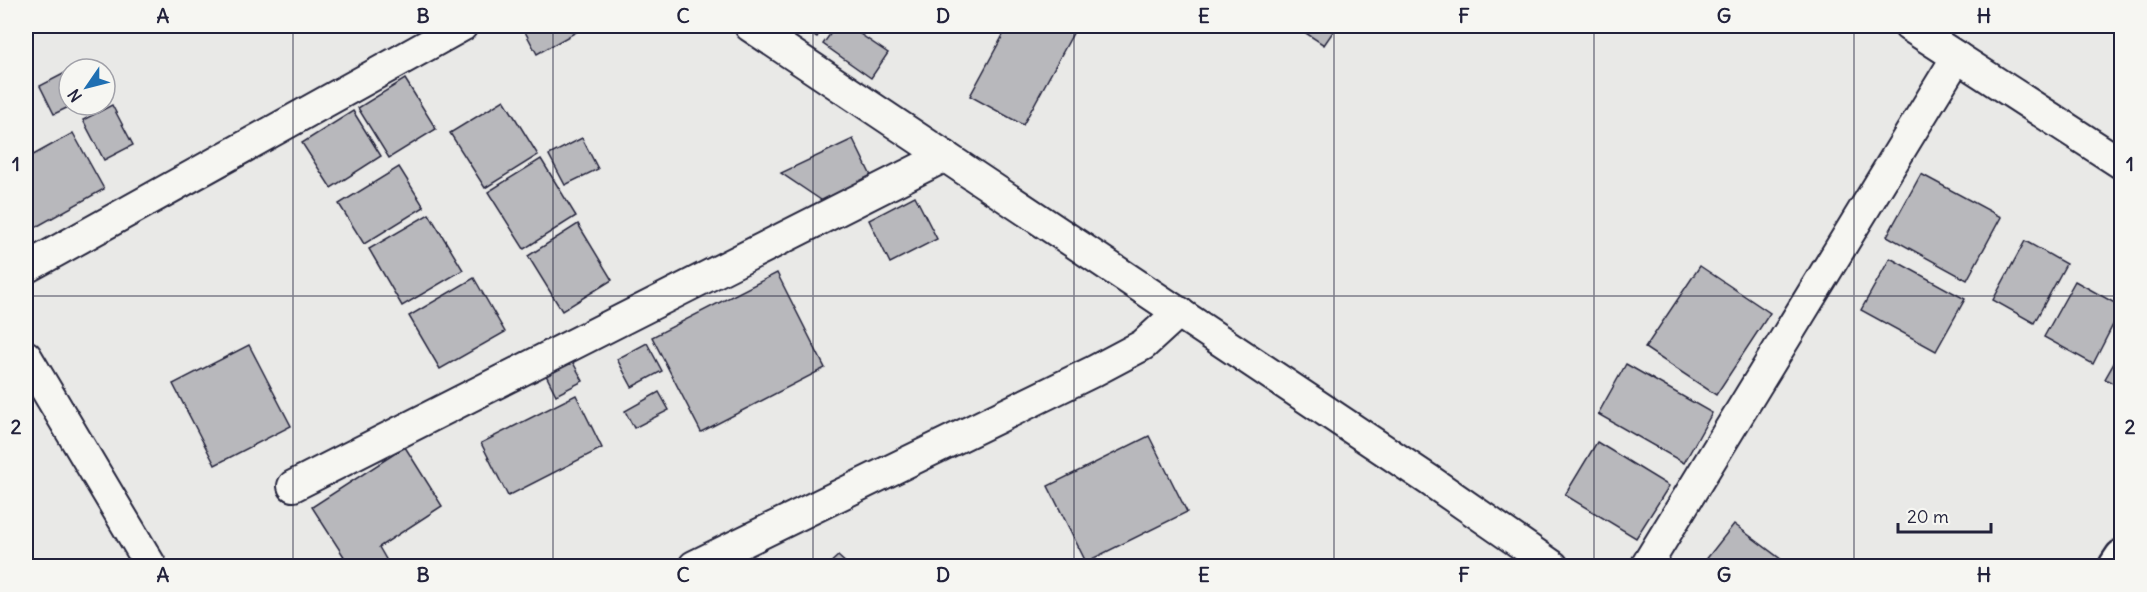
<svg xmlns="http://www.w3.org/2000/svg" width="2147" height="592" font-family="Delius,sans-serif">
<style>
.building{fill:#b8b8bc;stroke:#22223b;stroke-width:1.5}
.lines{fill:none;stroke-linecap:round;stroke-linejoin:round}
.street-casing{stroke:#22223b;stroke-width:34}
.secondary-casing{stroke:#22223b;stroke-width:38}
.street{stroke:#f6f6f2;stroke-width:30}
.secondary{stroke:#f6f6f2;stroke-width:33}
.grid{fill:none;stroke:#22223b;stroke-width:1.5;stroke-opacity:0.55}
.neatline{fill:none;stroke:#22223b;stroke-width:2}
.grid-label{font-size:20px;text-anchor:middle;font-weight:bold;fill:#22223b}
</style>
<rect width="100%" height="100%" fill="#e9e9e7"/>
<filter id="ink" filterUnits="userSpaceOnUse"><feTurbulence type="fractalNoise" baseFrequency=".0167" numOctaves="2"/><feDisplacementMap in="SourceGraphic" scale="12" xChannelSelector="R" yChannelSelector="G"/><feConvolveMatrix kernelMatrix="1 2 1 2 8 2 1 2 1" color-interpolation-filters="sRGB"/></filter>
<g filter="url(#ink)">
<g class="building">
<path d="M527 26H587L537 54 523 28Z"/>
<path d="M797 26H824L817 37Z"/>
<path d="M836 26H848L888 53 871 78 823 44Z"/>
<path d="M917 26H937L932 34Z"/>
<path d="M1008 26H1077L1023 125 970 96Z"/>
<path d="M1295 26H1337L1324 45Z"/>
<path d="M69 71V105H73L54 114 40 86Z"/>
<path d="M405 79 436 129 389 158 358 108Z"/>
<path d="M504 100 538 155 485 188 450 133Z"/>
<path d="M112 105 133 145 104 160 83 120Z"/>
<path d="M353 111 381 156 331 188 302 143Z"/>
<path d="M73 133 104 189 36 227 26 209V159Z"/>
<path d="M582 138 598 169 565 185 549 155Z"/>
<path d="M853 139 872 178 824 202 781 173Z"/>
<path d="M541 159 576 216 524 249 488 192Z"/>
<path d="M399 167 424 207 364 244 339 204Z"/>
<path d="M1921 174 2001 217 1967 280 1887 236Z"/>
<path d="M915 196 937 239 890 263 869 220Z"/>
<path d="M429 214 463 270 402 306 369 249Z"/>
<path d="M578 224 612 280 562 311 528 256Z"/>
<path d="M2025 241 2066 264 2034 323 1993 300Z"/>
<path d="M1890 258 1965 299 1936 351 1861 310Z"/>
<path d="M1700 266 1770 313 1716 395 1645 348Z"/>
<path d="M777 273 825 368 701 432 652 337Z"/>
<path d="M474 278 505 332 440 369 409 316Z"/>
<path d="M2075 281 2122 307 2093 364 2044 337Z"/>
<path d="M647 343 662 371 632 387 617 359Z"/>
<path d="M249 345 291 426 215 465 173 384Z"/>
<path d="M2122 349V388L2105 379Z"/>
<path d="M571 359 583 381 556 395 545 373Z"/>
<path d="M1626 364 1712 413 1684 463 1598 414Z"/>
<path d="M659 392 669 410 634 428 625 411Z"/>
<path d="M576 395 602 448 508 496 481 443Z"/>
<path d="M1149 436 1187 512 1086 562 1048 486Z"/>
<path d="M1597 442 1669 486 1636 538 1565 495Z"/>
<path d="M405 447 442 506 379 547 387 561 378 566H350L312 507Z"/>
<path d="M1734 524 1790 566H1701Z"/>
<path d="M838 556 849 566H827Z"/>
<path d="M758 557 767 566H748Z"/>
</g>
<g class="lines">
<g class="street-casing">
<g id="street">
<path d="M750 26 1429 480 1553 566"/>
<path d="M1909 26 1957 57"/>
<path d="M26 268 462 26"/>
<path d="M26 356 151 566"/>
<path d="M293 486 945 156"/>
<path d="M694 566 1094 371 1143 345 1179 312"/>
<path d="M1646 566 1957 57 2122 164"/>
</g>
</g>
<g class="secondary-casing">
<path id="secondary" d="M2116 566 2122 557"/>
</g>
<use href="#street" class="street"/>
<use href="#secondary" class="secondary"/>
</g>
</g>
<path class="grid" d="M293 26V566M553 26V566M813 26V566M1074 26V566M1334 26V566M1594 26V566M1854 26V566M26 296H2122"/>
<rect width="2147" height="592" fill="none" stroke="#f6f6f2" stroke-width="66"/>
<g transform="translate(87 87) rotate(235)"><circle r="28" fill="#f6f6f2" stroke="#a1a1a9" stroke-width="1.5"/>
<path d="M0-4.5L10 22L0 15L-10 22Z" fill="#1f6fb2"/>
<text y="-9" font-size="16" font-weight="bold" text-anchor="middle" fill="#22223b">N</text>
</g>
<path d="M1898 523v9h93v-9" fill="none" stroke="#22223b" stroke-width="3"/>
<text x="1907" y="523" font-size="18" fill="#22223b" stroke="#f6f6f2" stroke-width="4.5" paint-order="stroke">20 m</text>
<rect x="33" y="33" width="2081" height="526" class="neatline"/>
<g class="grid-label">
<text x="163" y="23">A</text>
<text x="423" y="23">B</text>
<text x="683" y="23">C</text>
<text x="943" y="23">D</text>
<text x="1204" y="23">E</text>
<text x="1464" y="23">F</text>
<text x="1724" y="23">G</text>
<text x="1984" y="23">H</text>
<text x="16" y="171">1</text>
<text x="2130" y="171">1</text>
<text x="16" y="434">2</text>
<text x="2130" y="434">2</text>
<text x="163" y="582">A</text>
<text x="423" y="582">B</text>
<text x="683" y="582">C</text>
<text x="943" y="582">D</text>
<text x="1204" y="582">E</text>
<text x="1464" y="582">F</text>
<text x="1724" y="582">G</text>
<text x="1984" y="582">H</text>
</g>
</svg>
